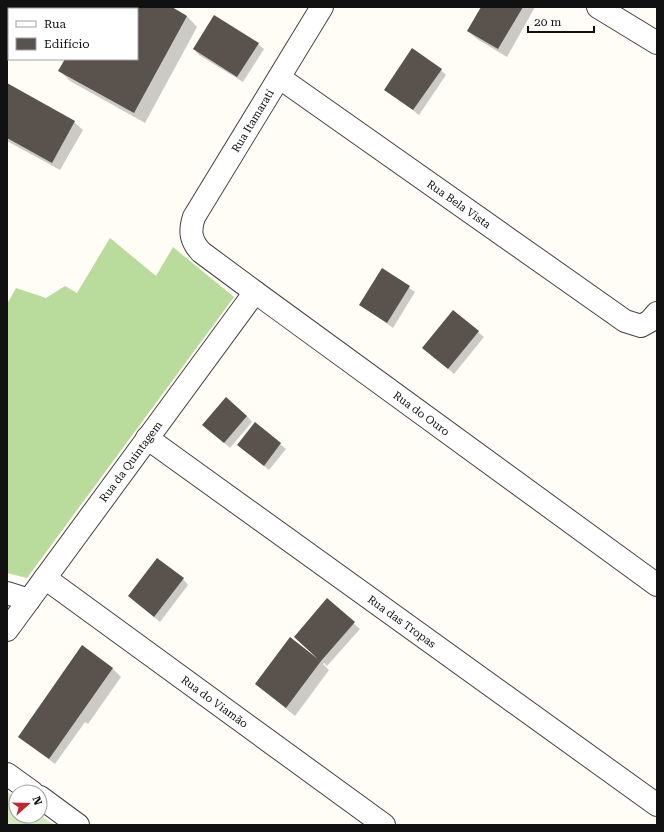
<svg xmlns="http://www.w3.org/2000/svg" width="664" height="832" font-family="'Roboto Serif',serif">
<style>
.green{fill:#d5ebbd}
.forest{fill:#b9dc9c}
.shadow{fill:#0003}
.building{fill:#5a524d}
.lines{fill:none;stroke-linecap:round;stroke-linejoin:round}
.street-casing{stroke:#444;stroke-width:24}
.street{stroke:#fff;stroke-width:22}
.labels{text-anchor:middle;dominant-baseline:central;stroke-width:4;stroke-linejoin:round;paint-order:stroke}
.street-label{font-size:11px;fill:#111;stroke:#fff}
</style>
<rect width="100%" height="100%" fill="#fffdf5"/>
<path class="green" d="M7 792 16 798V816L40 815 54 825H7Z"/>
<path class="forest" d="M110 238 156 276 173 247 234 297 27 578 7 573V304L16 288 46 298 65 286 77 293Z"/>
<g class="shadow">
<path d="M7 7H170L187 16 197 27 145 123 70 81 60 71 66 59H137V9H9V30L7 29Z"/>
<path d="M482 7H535L507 57 477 39 468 31Z"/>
<path d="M214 16 258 44 264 49 243 82 199 55 194 49Z"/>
<path d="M441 70 446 75 419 115 385 89Z"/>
<path d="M7 84 74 122 83 130 60 170 7 141Z"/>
<path d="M382 270 415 292 393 328 360 304Z"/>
<path d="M478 332 484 337 454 374 424 348Z"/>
<path d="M247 416 252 422 230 448 209 430Z"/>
<path d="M280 444 286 449 269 470 244 450Z"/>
<path d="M183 579 188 585 160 622 129 596Z"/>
<path d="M327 600 360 629 327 666 324 663 323 664 329 670 295 716 256 684 319 661Z"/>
<path d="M82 646 113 669 121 677 88 724 85 722 55 764 19 737Z"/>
</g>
<g class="building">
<path d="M7 7H77L76 9H9V26L7 25Z"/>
<path d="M93 7H172L187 16 134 113 58 71 65 59H137V9H92Z"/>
<path d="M481 7H523L498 49 467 31Z"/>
<path d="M214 15 259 43 237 77 193 49Z"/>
<path d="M412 48 442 69 413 110 384 90Z"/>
<path d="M7 83 75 121 52 163 7 138Z"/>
<path d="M382 268 410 286 387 323 359 305Z"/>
<path d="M453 310 479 331 448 369 422 348Z"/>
<path d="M226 397 247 416 224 443 202 425Z"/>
<path d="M255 422 281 443 264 466 237 445Z"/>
<path d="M157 558 184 578 154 617 128 596Z"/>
<path d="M327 598 355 622 321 661 286 708 255 684 290 637 318 659 294 637Z"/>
<path d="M82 645 113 668 49 759 18 737Z"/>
</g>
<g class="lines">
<g class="street-casing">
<g id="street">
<path id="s1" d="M322 7 194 217C189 232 191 241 201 252L255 292 657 585"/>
<path d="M598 7 657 43"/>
<path id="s2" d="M280 78 625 321 641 326 650 321 657 313"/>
<path id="s3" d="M147 438 657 805"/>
<path id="s4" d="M45 578 384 825"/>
<path d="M7 593 29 600"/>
<path id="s5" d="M7 630 255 292"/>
<path d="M7 774 32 792"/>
<path d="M40 797 78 825"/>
</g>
</g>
<use href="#street" class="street"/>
</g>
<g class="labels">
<g class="street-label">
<text transform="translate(253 121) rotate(-59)">Rua Itamarati</text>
<text stroke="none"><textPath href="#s2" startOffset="219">Rua Bela Vista</textPath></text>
<text stroke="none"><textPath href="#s1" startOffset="557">Rua do Ouro</textPath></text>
<text stroke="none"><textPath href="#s5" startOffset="209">Rua da Quintagem</textPath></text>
<text stroke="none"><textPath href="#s3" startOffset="314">Rua das Tropas</textPath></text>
<text stroke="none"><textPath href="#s4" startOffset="210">Rua do Viamão</textPath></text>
</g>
</g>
<rect width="664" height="832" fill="none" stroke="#111111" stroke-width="16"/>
<rect x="8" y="8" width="130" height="52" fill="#ffffff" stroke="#a0a0a0"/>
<rect x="16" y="21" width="20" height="6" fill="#ffffff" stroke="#a0a0a0"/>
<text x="44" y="28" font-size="12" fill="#111111">Rua</text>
<rect x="16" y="38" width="20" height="12" fill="#5a524d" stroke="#a0a0a0"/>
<text x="44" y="48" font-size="12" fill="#111111">Edifício</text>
<g transform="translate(28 804) rotate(70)"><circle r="19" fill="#ffffff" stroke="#a0a0a0"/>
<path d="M0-3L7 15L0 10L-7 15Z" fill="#c4262e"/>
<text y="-6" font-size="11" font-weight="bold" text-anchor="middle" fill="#111111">N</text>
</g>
<path d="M528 26v6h66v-6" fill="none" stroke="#111111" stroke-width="2"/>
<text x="534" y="26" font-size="12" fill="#111111" stroke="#ffffff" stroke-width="3" paint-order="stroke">20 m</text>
</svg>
